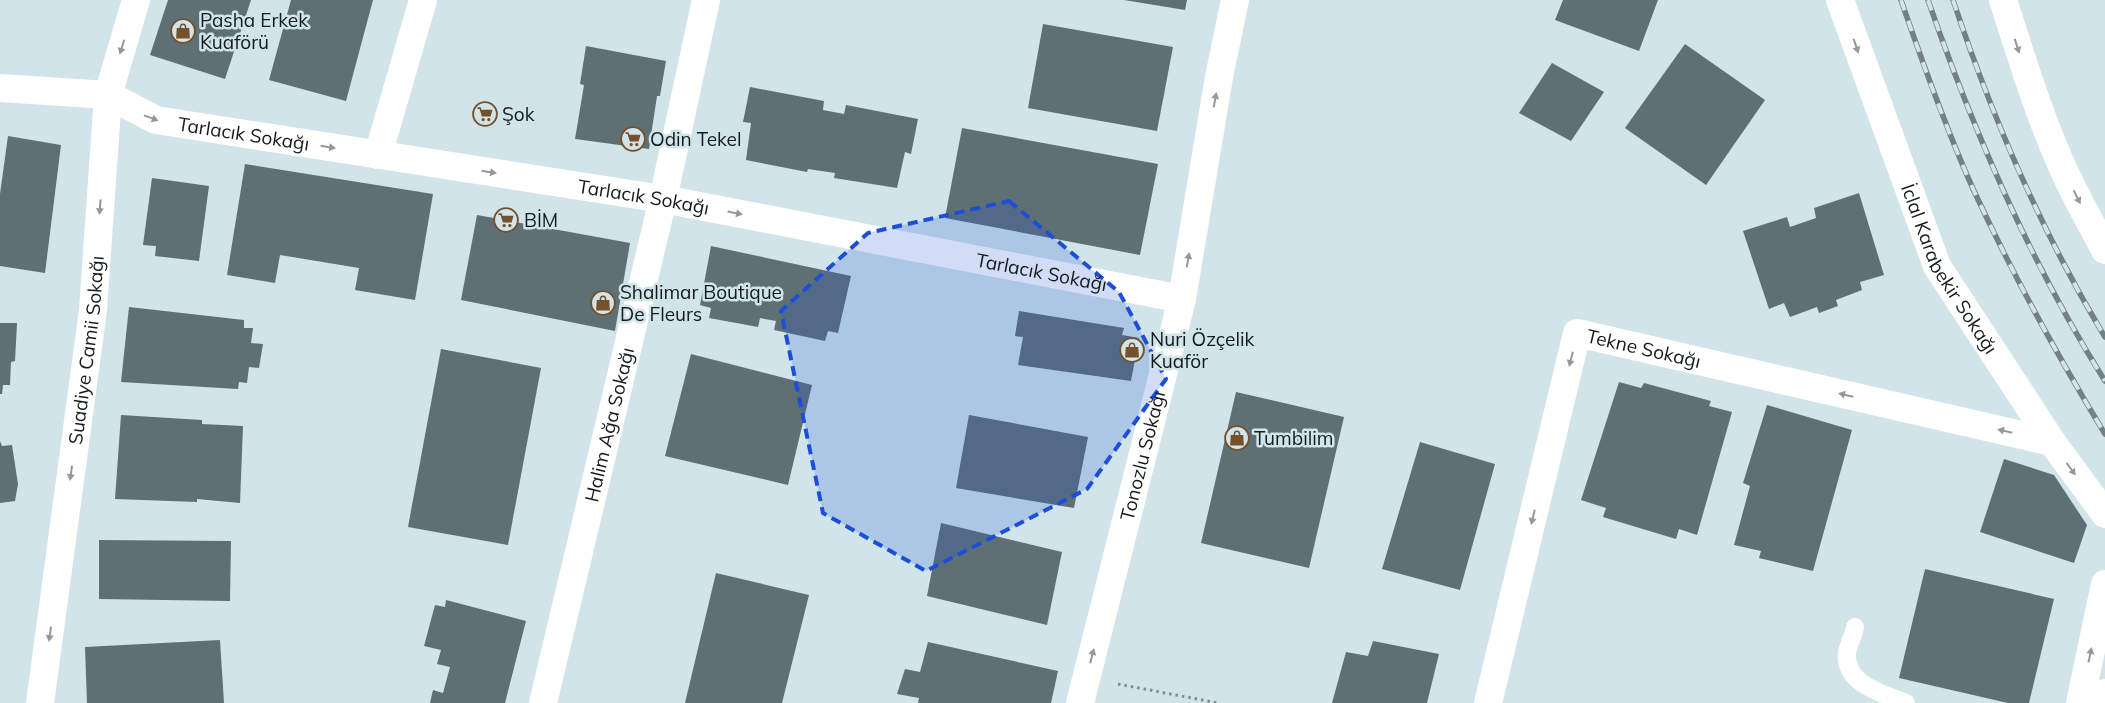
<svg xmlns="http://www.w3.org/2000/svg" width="2105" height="703" font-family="Mulish,sans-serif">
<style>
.building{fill:#5f7075}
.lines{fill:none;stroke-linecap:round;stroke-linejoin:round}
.path{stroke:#7e8d90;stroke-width:3;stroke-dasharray:2.5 4;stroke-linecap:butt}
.service{stroke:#fff;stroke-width:18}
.minor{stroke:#fff;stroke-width:28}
.tertiary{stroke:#fff;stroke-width:28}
.rail-casing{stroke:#738084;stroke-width:5.5}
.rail{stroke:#d0e4e9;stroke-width:4;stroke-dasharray:11;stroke-linecap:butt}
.oneway{fill:#959899}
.marked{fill:#1d4ed8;fill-opacity:0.2;stroke:#1d4ed8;stroke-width:4;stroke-dasharray:10 6;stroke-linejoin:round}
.labels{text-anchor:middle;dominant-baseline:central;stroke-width:5;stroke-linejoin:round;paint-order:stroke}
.poi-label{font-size:19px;fill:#141b1d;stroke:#d0e4e9;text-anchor:start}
.street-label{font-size:19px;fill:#141b1d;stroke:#d0e4e9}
</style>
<rect width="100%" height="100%" fill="#d0e4e9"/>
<g class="building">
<path d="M168 0H251L225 79 150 55Z"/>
<path d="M291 0H373L346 101 269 80Z"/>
<path d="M1124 0H1187L1185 10Z"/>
<path d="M1563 0H1658L1639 51 1555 20Z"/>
<path d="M1043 24 1173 47 1157 131 1028 108Z"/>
<path d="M1685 44 1765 100 1706 185 1625 128Z"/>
<path d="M586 46 666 61 660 96H657L649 149 575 139 584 85 580 84Z"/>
<path d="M1552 63 1604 92 1571 141 1519 113Z"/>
<path d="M750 87 824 101 823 110 844 114 846 105 918 119 911 154 905 152 897 188 834 178 835 173 808 169 807 172 746 160 751 123 743 122Z"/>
<path d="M962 128 1158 164 1140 255 945 218Z"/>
<path d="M8 136 61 145 45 273 0 266V194Z"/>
<path d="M245 164 433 194 415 300 355 290 359 268 280 255 275 283 227 275Z"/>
<path d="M152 178 209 186 199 261 155 256 156 246 143 245Z"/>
<path d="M1859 193 1884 275 1860 282 1862 290 1836 300 1838 306 1819 313 1817 307 1790 317 1784 303 1769 309 1743 231 1787 217 1790 227 1816 218 1814 208Z"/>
<path d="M477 215 630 243 615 331 461 300Z"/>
<path d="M711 246 851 276 838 333 828 331 825 341 774 330 776 321 760 318 758 327 709 318 711 308 700 305Z"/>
<path d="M129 307 244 320V328H253L251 343 263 344 259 368 249 367 247 383 239 382 238 389 121 382Z"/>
<path d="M1019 311 1124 328 1122 335 1139 338 1131 381 1018 365 1023 337 1015 336Z"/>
<path d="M0 323H17L15 361 11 362 10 385H3L2 394H0Z"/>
<path d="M441 349 541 368 508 545 408 527Z"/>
<path d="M691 354 812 385 788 485 665 456Z"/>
<path d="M1619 382 1641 388 1644 383 1711 401 1709 406 1732 412 1697 535 1679 529 1676 539 1603 517 1606 508 1581 500Z"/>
<path d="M1236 392 1344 417 1309 568 1201 543Z"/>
<path d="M1767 405 1852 430 1813 571 1759 558 1761 551 1734 545 1750 486 1743 483Z"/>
<path d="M121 415 202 420V424L243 426 240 503 197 499V502L115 499Z"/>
<path d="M969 415 1088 437 1074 508 956 488Z"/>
<path d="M0 441 2 446 12 445 18 484 15 501 0 503Z"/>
<path d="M1420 442 1495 464 1460 590 1382 569Z"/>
<path d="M2004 459 2054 475 2087 525 2074 563 1980 532Z"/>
<path d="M941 523 1062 552 1047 625 927 596Z"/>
<path d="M99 540 231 541 230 601 99 599Z"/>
<path d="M1925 569 2054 599 2029 703H2008L1899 678Z"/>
<path d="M716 573 809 595 782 703H685Z"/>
<path d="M446 600 526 621 505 703H430L433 690 443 693 450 667 437 664 441 650 424 646 435 605 445 607Z"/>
<path d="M220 640 224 703H87L85 647Z"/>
<path d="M1373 641 1439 654 1427 703H1332L1346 652 1368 656Z"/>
<path d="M928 642 1058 671 1051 703H918L919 698 897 694 905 669 920 672Z"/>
</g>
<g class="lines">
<path class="path" d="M1118 684 1218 703"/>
<path class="service" d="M1855 627C1854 635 1848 645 1847 653 1844 685 1885 694 1906 703"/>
<g class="minor">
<path id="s1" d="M1840 0 1937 266 2052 442 2105 514"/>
<path d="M2003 0C2022 59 2040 119 2066 175 2078 201 2092 225 2105 250"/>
<path id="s2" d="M0 88 108 95 156 120 663 199 1182 299"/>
<path d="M378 155 423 0"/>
<path id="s3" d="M40 703 93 310 108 95 136 0"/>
<path id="s4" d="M543 703 663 199 706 0"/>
<path id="s5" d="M1080 703 1182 299 1219 77 1235 0"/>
<path id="s6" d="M1488 703 1577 333 2052 442"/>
<path d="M2080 703 2105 584"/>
</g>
<path class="tertiary" d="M2102 703 2105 693"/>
<g class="rail-casing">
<g id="rail">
<path d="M1901 0C1923 64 1946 129 1974 191 2013 275 2057 355 2105 434"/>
<path d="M1928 0C1974 133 2030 262 2105 381"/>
<path d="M1953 0C1992 117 2041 231 2105 337"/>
</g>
</g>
<use href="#rail" class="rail"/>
</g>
<defs><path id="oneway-solid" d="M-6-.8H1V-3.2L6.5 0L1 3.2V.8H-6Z" transform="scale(1.25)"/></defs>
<g class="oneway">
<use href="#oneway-solid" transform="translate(1856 46) rotate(71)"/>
<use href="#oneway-solid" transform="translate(2017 46) rotate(72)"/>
<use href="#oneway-solid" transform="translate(122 47) rotate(107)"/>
<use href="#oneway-solid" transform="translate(1215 100) rotate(-80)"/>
<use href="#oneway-solid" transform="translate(151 118) rotate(20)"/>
<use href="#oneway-solid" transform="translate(328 147) rotate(9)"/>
<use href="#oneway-solid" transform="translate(489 172) rotate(9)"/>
<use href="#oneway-solid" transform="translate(2077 197) rotate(63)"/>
<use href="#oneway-solid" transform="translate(100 207) rotate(94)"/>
<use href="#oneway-solid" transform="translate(735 213) rotate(11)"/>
<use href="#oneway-solid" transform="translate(1188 260) rotate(-80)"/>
<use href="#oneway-solid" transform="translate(1571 359) rotate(104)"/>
<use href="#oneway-solid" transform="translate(1846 395) rotate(-167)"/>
<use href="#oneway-solid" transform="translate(2005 431) rotate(-167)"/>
<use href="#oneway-solid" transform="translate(2071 469) rotate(54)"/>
<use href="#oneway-solid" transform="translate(71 473) rotate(98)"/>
<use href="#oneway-solid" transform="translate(1533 517) rotate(104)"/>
<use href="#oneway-solid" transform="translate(50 634) rotate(98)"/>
<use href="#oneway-solid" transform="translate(2090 655) rotate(-78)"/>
<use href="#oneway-solid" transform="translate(1092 656) rotate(-76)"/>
</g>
<path class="marked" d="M1009 201 1119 292 1166 379 1087 489 926 571 823 513 781 311 868 233Z"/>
<defs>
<g id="shop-ring" transform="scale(1.25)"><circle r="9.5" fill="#d0e4e9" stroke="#75502b" stroke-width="1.5"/><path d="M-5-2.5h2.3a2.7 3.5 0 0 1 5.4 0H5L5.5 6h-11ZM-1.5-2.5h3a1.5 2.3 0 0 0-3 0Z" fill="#75502b"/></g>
<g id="supermarket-ring" transform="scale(1.25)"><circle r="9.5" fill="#d0e4e9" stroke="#75502b" stroke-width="1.5"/><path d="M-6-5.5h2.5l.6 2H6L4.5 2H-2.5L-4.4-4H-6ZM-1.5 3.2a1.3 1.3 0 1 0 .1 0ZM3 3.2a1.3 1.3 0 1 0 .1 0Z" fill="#75502b"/></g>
</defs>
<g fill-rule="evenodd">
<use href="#shop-ring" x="183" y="31"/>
<use href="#supermarket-ring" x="485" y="114"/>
<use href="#supermarket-ring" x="633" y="139"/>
<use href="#supermarket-ring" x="506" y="220"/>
<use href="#shop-ring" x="603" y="303"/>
<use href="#shop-ring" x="1132" y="350"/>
<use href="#shop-ring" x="1237" y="438"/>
</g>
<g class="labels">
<g class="poi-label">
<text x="200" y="20">Pasha Erkek<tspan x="200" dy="22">Kuaförü</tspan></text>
<text x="502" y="114">Şok</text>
<text x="650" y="139">Odin Tekel</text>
<text x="524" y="220">BİM</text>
<text x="620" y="292">Shalimar Boutique<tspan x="620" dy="22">De Fleurs</tspan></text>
<text x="1150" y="339">Nuri Özçelik<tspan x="1150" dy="22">Kuaför</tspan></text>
<text x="1254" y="438">Tumbilim</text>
</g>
<g class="street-label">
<text stroke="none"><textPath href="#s2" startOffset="251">Tarlacık Sokağı</textPath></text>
<text stroke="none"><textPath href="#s2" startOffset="656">Tarlacık Sokağı</textPath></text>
<text stroke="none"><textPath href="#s1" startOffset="291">İclal Karabekir Sokağı</textPath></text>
<text stroke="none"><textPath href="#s2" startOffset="1061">Tarlacık Sokağı</textPath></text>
<text stroke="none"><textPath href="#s6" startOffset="449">Tekne Sokağı</textPath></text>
<text stroke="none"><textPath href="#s3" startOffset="356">Suadiye Camii Sokağı</textPath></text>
<text stroke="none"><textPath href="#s4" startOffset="286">Halim Ağa Sokağı</textPath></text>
<text stroke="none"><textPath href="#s5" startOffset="255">Tonozlu Sokağı</textPath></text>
</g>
</g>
</svg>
